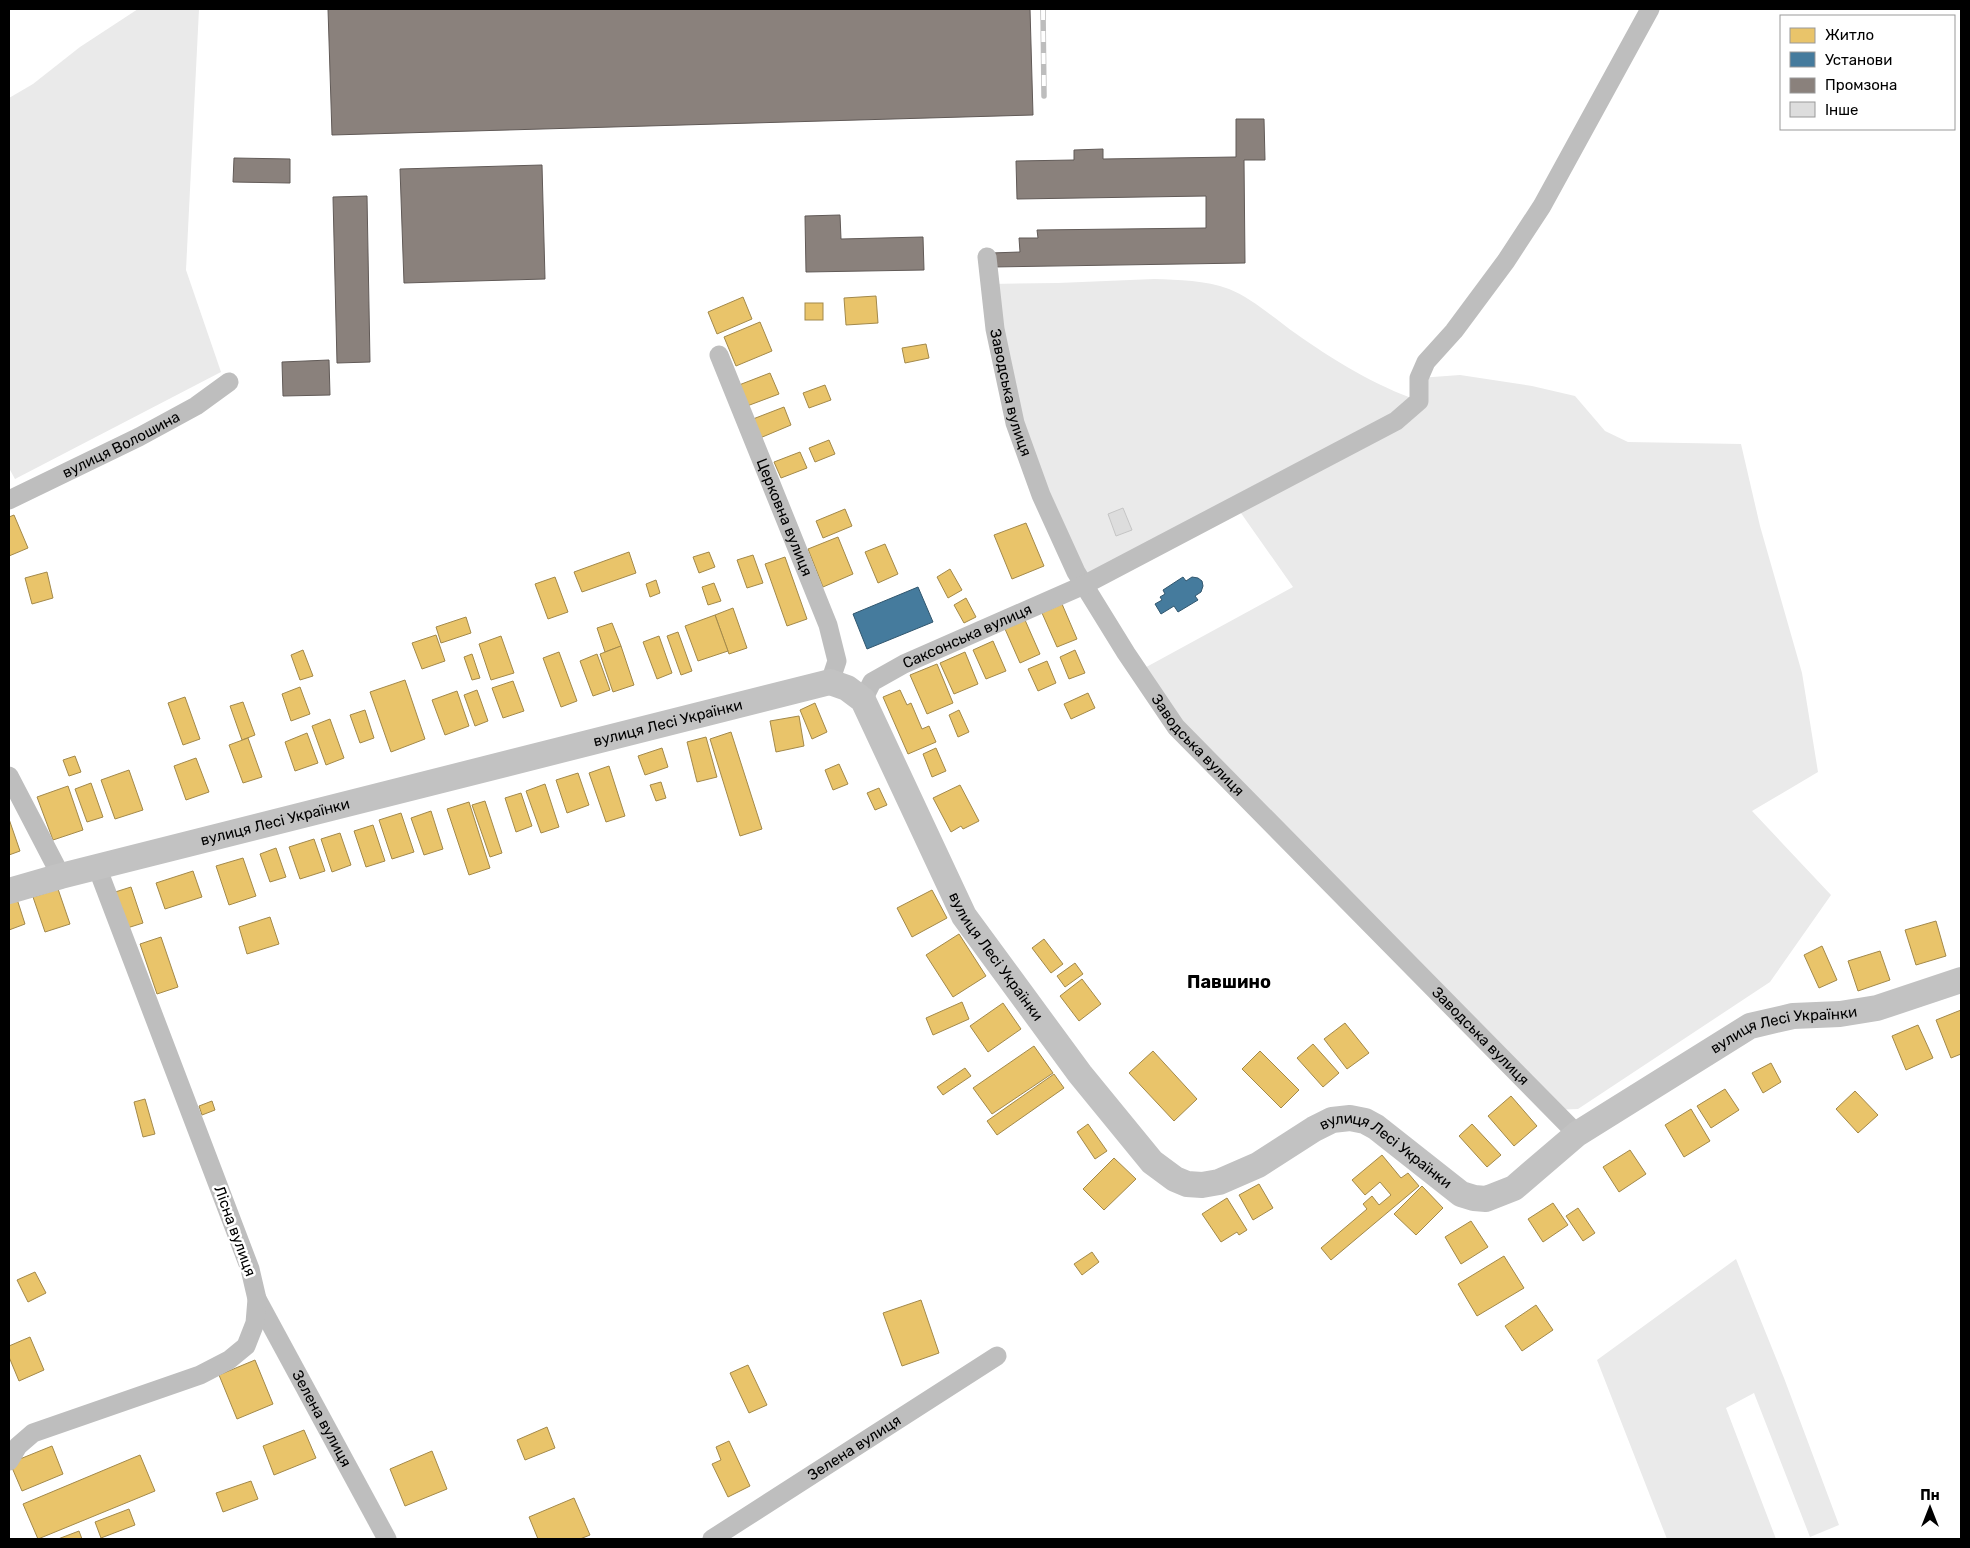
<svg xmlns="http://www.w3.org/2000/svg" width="1970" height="1548" font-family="Rubik,sans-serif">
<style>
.green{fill:#eaeaea}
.homes{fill:#e9c46a;stroke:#a3894a}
.public{fill:#457b9d;stroke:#30566e}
.industry{fill:#8a817c;stroke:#615a57}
.building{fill:#ddd;stroke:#c5c5c5}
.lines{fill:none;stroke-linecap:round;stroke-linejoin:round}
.street{stroke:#bebebe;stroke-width:19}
.secondary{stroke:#c2c2c2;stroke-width:26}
.rail-casing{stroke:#bdbdbd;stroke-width:5.5}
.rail{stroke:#fff;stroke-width:4;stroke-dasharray:11;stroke-linecap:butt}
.labels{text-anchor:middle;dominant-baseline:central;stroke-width:5;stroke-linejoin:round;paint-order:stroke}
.street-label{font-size:15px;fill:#000;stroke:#fff}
.quarter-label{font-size:18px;font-weight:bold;fill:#000;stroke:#fff}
</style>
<rect width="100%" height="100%" fill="#fff"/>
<g class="green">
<path d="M138 9H199L186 270 221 372 15 479 9 468V98L33 84 80 47Z"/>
<path d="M1154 279C1179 280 1205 280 1229 289 1250 297 1277 320 1295 333 1330 358 1377 387 1418 400L1419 378 1460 375 1532 386 1575 396 1605 431 1628 442 1741 444 1760 526 1802 673 1818 772 1752 811 1831 895 1770 982 1578 1109 1552 1110 1230 782 1139 671 1293 587 1236 506 1084 585 1041 495 990 284 1058 283Z"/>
<path d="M1736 1259 1784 1378 1839 1525 1810 1537 1754 1393 1726 1408 1776 1539H1667L1597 1360Z"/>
</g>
<g class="homes">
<path d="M876 296 878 323 846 325 844 298Z"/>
<path d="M743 297 752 319 717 334 708 312Z"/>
<rect x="805" y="303" width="18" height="17"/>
<path d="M760 322 772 351 736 366 724 337Z"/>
<path d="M926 344 929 358 905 363 902 348Z"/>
<path d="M770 373 779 394 747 406 739 385Z"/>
<path d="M825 385 831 400 809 408 803 393Z"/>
<path d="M784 407 791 425 760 438 753 419Z"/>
<path d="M829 440 835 454 815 462 809 448Z"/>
<path d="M800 452 807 468 781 478 774 462Z"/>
<path d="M845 509 852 526 823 538 816 521Z"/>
<path d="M14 515 28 548 9 556V517Z"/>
<path d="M1026 523 1044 566 1012 579 994 535Z"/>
<path d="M838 537 853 574 823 587 808 549Z"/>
<path d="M885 544 898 574 878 583 865 552Z"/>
<path d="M629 552 636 573 582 592 574 572Z"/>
<path d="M709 552 715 567 699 573 693 557Z"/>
<path d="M753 555 763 583 747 588 737 560Z"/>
<path d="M785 557 807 619 787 626 765 564Z"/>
<path d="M950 569 962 590 948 598 937 577Z"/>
<path d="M47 572 53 598 32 604 25 578Z"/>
<path d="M555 577 568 612 548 619 535 584Z"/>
<path d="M656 580 660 593 650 597 646 584Z"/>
<path d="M714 583 721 601 708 605 702 587Z"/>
<path d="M966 598 976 617 964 623 954 605Z"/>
<path d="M1062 604 1077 639 1057 647 1042 613Z"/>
<path d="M733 608 747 648 729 654 715 615Z"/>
<path d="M715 615 728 651 698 661 685 626Z"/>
<path d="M466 617 471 633 441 643 436 627Z"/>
<path d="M1025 620 1040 654 1020 663 1005 629Z"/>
<path d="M612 623 621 646 605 652 597 628Z"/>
<path d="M678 632 692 671 681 675 667 636Z"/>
<path d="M436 635 445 661 422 669 412 643Z"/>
<path d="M501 636 514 673 491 680 479 644Z"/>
<path d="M659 636 672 673 657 679 643 642Z"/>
<path d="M993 641 1006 671 986 679 973 650Z"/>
<path d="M621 646 634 685 613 692 600 654Z"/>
<path d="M303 650 313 676 300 680 291 655Z"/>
<path d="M1075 650 1085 673 1069 679 1060 657Z"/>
<path d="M559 652 577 701 561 707 543 658Z"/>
<path d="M965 652 978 684 954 694 940 663Z"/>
<path d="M472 654 480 678 472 680 464 657Z"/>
<path d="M597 654 610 690 593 696 580 661Z"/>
<path d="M1047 661 1056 683 1038 691 1028 669Z"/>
<path d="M937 664 953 703 927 714 910 675Z"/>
<path d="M405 680 425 739 391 752 370 692Z"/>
<path d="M513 681 524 711 503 718 492 688Z"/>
<path d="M300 687 310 714 291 721 282 694Z"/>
<path d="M477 690 488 721 475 726 464 695Z"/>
<path d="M900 690 907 705 911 703 922 729 929 726 936 742 908 754 883 697Z"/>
<path d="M457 691 469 726 445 735 432 700Z"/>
<path d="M1088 693 1095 708 1071 719 1064 704Z"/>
<path d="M185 697 200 739 183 745 168 703Z"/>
<path d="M243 702 255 735 242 740 230 706Z"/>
<path d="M815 703 827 732 812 739 800 710Z"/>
<path d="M365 710 374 738 360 743 350 715Z"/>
<path d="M959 710 969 732 958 737 949 715Z"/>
<path d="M799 716 804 746 776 752 770 721Z"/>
<path d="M330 719 344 758 326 765 312 726Z"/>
<path d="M731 732 762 829 740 836 710 739Z"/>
<path d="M307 733 318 763 295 771 285 742Z"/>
<path d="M706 737 717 777 697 782 687 742Z"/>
<path d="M248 738 262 777 243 783 229 745Z"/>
<path d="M662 748 668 767 645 775 638 756Z"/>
<path d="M936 748 946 771 932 777 923 754Z"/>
<path d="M75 756 81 772 69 776 63 760Z"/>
<path d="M196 758 209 792 186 800 174 766Z"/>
<path d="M839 764 848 784 833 790 825 770Z"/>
<path d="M609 766 625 816 606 822 589 773Z"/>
<path d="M129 770 143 810 115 819 101 780Z"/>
<path d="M578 773 589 805 567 813 556 780Z"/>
<path d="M661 782 666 798 656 801 650 785Z"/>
<path d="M91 783 103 817 87 822 75 789Z"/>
<path d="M545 784 559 827 541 833 526 791Z"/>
<path d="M960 785 979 821 963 829 961 826 951 832 933 798Z"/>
<path d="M68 786 83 830 53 840 37 797Z"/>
<path d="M879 788 887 805 875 810 867 793Z"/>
<path d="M521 793 532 826 516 832 505 798Z"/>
<path d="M485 801 502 853 490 857 472 805Z"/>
<path d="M469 802 490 868 469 875 447 809Z"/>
<path d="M431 811 443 849 424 855 411 818Z"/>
<path d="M401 813 414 852 392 859 379 820Z"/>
<path d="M9 819 20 851 9 855Z"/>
<path d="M373 825 385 861 366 867 354 831Z"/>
<path d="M340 833 351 865 332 872 321 839Z"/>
<path d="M314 839 325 871 300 879 289 847Z"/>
<path d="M276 848 286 877 270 882 260 854Z"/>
<path d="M243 858 256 896 229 905 216 866Z"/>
<path d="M193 871 202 897 165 909 156 883Z"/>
<path d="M131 887 143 923 124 929 112 893Z"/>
<path d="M58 889 70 924 45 932 33 897Z"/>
<path d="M932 890 947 918 912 937 897 908Z"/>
<path d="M17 899 25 924 9 930V902Z"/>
<path d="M270 917 279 944 247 954 239 927Z"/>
<path d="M1936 921 1946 956 1916 965 1905 930Z"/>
<path d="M959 934 986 976 953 997 926 955Z"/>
<path d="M161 937 178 987 157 994 140 944Z"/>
<path d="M1044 939 1063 964 1051 973 1032 948Z"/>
<path d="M1822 946 1837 980 1819 988 1804 955Z"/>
<path d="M1880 951 1890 980 1858 991 1848 961Z"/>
<path d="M1075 963 1083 974 1065 987 1057 976Z"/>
<path d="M1082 979 1101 1004 1079 1021 1060 996Z"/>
<path d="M962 1002 969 1019 933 1035 926 1018Z"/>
<path d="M1003 1003 1021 1029 988 1052 970 1026Z"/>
<path d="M1961 1010V1054L1951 1058 1936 1020Z"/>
<path d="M1345 1023 1369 1053 1347 1069 1324 1039Z"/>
<path d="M1918 1025 1933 1058 1906 1070 1892 1036Z"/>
<path d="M1313 1044 1339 1073 1323 1087 1297 1058Z"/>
<path d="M1034 1046 1053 1073 992 1114 973 1088Z"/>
<path d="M1153 1051 1197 1099 1174 1121 1129 1073Z"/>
<path d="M1260 1051 1299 1090 1281 1108 1242 1069Z"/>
<path d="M1771 1063 1781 1082 1763 1093 1752 1073Z"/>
<path d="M965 1068 971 1076 943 1095 937 1087Z"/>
<path d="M1054 1074 1064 1088 997 1135 987 1121Z"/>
<path d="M1725 1089 1739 1110 1711 1128 1697 1106Z"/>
<path d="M1855 1091 1878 1115 1858 1133 1836 1109Z"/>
<path d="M1511 1096 1537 1126 1514 1146 1488 1116Z"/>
<path d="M145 1099 155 1134 143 1137 134 1102Z"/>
<path d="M212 1101 215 1110 202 1115 199 1106Z"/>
<path d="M1691 1109 1710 1141 1684 1157 1665 1125Z"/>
<path d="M1088 1124 1107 1151 1095 1159 1077 1132Z"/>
<path d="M1472 1124 1501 1155 1487 1167 1459 1136Z"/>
<path d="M1630 1150 1646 1174 1619 1192 1603 1167Z"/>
<path d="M1382 1155 1401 1178 1408 1173 1419 1186 1331 1260 1321 1248 1367 1209 1363 1204 1372 1196 1379 1205 1391 1195 1380 1182 1365 1195 1352 1180Z"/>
<path d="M1114 1158 1136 1179 1104 1210 1083 1189Z"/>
<path d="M1259 1184 1273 1208 1253 1220 1239 1195Z"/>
<path d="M1422 1186 1443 1208 1416 1235 1394 1214Z"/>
<path d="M1227 1198 1247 1230 1239 1235 1237 1232 1221 1242 1202 1214Z"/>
<path d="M1553 1203 1568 1225 1543 1242 1528 1219Z"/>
<path d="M1578 1208 1595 1233 1583 1241 1566 1216Z"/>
<path d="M1471 1221 1488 1247 1461 1264 1445 1237Z"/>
<path d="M1092 1252 1099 1262 1082 1275 1074 1264Z"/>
<path d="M1504 1256 1524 1288 1477 1316 1458 1284Z"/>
<path d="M35 1272 46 1293 28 1302 17 1280Z"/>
<path d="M921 1300 939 1353 902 1366 883 1313Z"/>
<path d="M1536 1305 1553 1330 1522 1351 1505 1326Z"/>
<path d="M30 1337 44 1370 19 1381 9 1357V1346Z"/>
<path d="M255 1360 273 1404 237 1419 219 1375Z"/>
<path d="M748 1365 767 1405 749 1413 730 1373Z"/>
<path d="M547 1427 555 1448 525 1460 517 1440Z"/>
<path d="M304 1430 316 1458 274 1475 263 1446Z"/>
<path d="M729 1441 750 1486 728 1497 712 1464 721 1460 716 1447Z"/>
<path d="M52 1446 63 1474 22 1491 10 1463Z"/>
<path d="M432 1451 447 1489 405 1506 390 1469Z"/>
<path d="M140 1455 155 1491 38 1539 23 1504Z"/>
<path d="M251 1481 258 1499 223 1512 216 1493Z"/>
<path d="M574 1498 590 1535 580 1539H538L529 1517Z"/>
<path d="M129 1509 135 1525 101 1538 95 1522Z"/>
<path d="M79 1531 82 1539H58Z"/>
</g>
<g class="public">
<path d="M1183 577 1186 581 1192 577 1198 578 1202 581 1203 586 1201 592 1195 596 1198 600 1178 612 1174 606 1161 614 1155 604 1162 600 1160 597 1165 594 1163 590Z"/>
<path d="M918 587 933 622 867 649 853 614Z"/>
</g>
<g class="industry">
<path d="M328 9H1030L1033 115 332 135Z"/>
<path d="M1236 119H1264L1265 160H1244L1245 263 992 267 991 253 1020 252 1019 238H1038L1037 230 1206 228V196L1017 199 1016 161 1074 160V150L1103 149V159L1236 157Z"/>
<path d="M234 158 290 159V183L233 182Z"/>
<path d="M542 165 545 279 404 283 400 169Z"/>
<path d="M367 196 370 362 337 363 333 197Z"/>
<path d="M840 215 841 239 923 237 924 270 806 272 805 216Z"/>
<path d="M329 360 330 395 283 396 282 362Z"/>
</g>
<path class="building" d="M1123 508 1132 530 1116 536 1108 514Z"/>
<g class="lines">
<g class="street">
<path id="s1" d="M987 257 995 329 1015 423 1041 495 1076 572 1126 653 1176 727 1577 1134"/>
<path id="s2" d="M719 355 828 625 837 661 830 682"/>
<path id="s3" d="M9 500 139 437 196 406 229 382"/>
<path id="s4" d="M863 700 872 682 904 664 1084 585 1396 421 1419 401V378L1426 362 1454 331 1506 261 1542 206 1650 9"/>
<path d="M9 776 61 876"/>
<path id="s5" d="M257 1299 387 1539"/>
<path d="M9 1461 18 1446 33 1433 200 1375 229 1360 246 1346 255 1323 257 1299 250 1269 97 867"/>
<path id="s6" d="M712 1539 997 1356"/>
</g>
<path class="secondary" id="s7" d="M9 891 61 876 830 682 847 688 863 700 964 916 1080 1074 1152 1162 1175 1179 1187 1184 1202 1185 1219 1182 1258 1165 1314 1129 1332 1120 1350 1118 1365 1121 1376 1127 1461 1194 1474 1198 1486 1199 1514 1188 1577 1134 1750 1026 1793 1016 1840 1014 1877 1008 1961 980"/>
<g class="rail-casing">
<path id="rail" d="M1043 9 1044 96"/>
</g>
<use href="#rail" class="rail"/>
</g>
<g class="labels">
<g class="street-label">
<text stroke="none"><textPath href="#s1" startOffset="138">Заводська вулиця</textPath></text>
<text stroke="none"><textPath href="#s3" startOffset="125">вулиця Волошина</textPath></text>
<text stroke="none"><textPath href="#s2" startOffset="175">Церковна вулиця</textPath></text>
<text stroke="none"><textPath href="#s4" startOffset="126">Саксонська вулиця</textPath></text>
<text stroke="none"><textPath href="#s7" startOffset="680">вулиця Лесі Українки</textPath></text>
<text stroke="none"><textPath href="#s1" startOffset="542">Заводська вулиця</textPath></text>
<text stroke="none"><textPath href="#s7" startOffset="275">вулиця Лесі Українки</textPath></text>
<text stroke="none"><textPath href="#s7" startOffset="1175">вулиця Лесі Українки</textPath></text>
<text stroke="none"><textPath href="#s7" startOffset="2165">вулиця Лесі Українки</textPath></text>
<text stroke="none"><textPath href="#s1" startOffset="948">Заводська вулиця</textPath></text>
<text stroke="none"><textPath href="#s7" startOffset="1700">вулиця Лесі Українки</textPath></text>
<text transform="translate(235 1231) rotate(70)">Лісна вулиця</text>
<text stroke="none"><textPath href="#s5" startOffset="136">Зелена вулиця</textPath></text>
<text stroke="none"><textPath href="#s6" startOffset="169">Зелена вулиця</textPath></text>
</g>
<g class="quarter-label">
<text x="1229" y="982">Павшино</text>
</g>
</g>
<rect width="1970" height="1548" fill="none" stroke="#000000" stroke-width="20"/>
<rect x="1780" y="15" width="175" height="115" fill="#ffffff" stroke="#999999"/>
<rect x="1790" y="28" width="25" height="15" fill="#e9c46a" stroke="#999999"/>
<text x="1825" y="40" font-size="15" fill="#000000">Житло</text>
<rect x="1790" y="52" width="25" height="15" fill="#457b9d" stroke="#999999"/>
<text x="1825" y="65" font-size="15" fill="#000000">Установи</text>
<rect x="1790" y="78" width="25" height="15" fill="#8a817c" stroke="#999999"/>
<text x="1825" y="90" font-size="15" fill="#000000">Промзона</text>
<rect x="1790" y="102" width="25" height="15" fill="#dddddd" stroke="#999999"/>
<text x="1825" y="115" font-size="15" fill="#000000">Інше</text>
<g transform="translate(1930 1508)" stroke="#ffffff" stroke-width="4" paint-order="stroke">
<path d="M0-4L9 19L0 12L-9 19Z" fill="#000000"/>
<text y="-8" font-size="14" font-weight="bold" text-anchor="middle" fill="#000000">Пн</text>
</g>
</svg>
